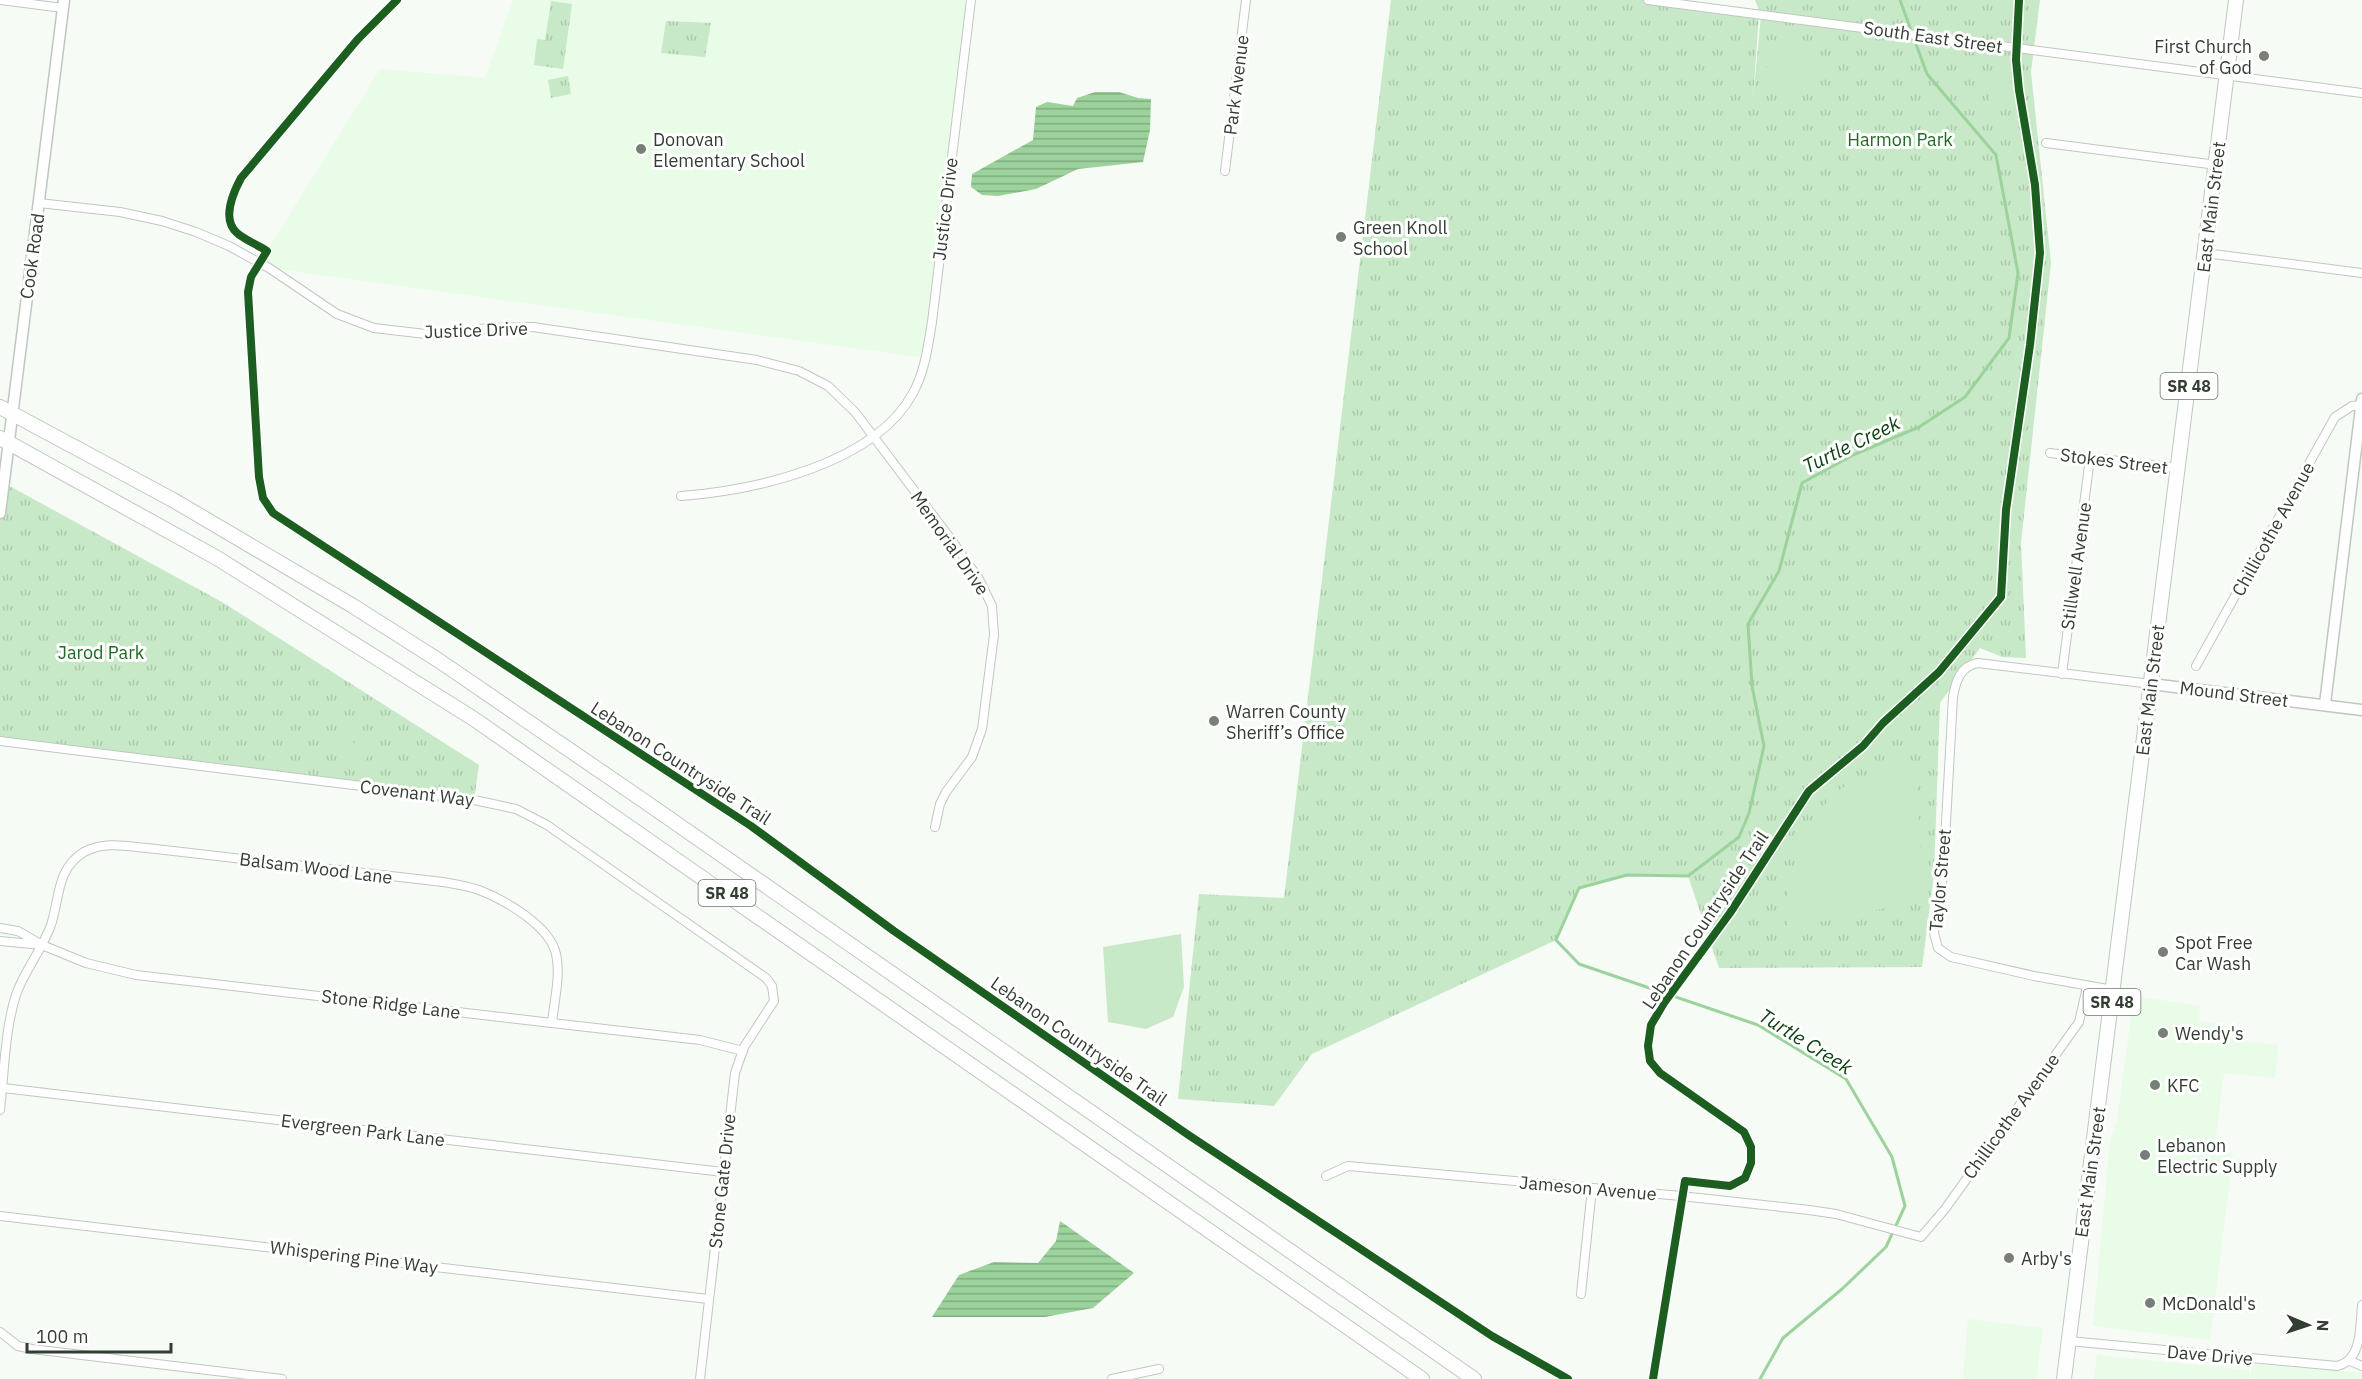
<svg xmlns="http://www.w3.org/2000/svg" width="2362" height="1379" font-family="'IBM Plex Sans',sans-serif">
<style>
.built{fill:#e8fce7}
.grass{fill:url(#grass-tufts)}
.garden{fill:#c8e9c7}
.water{fill:url(#water-rules)}
.lines{fill:none;stroke-linecap:round;stroke-linejoin:round}
.stream{stroke:#9cd29c;stroke-width:3}
.minor-casing{stroke:#c0c7c0;stroke-width:10}
.tertiary-casing{stroke:#c0c7c0;stroke-width:13}
.primary-casing{stroke:#c0c7c0;stroke-width:16}
.trunk-casing{stroke:#c0c7c0;stroke-width:16}
.minor{stroke:#fefefe;stroke-width:8}
.tertiary{stroke:#fefefe;stroke-width:10}
.primary{stroke:#fefefe;stroke-width:14}
.trunk{stroke:#fefefe;stroke-width:14}
.cycleway-casing{stroke:#fff;stroke-width:11}
.cycleway{stroke:#1b5e20;stroke-width:8}
.poi-dot{fill:#778077;stroke:#fff;stroke-width:2}
.labels{text-anchor:middle;dominant-baseline:central;stroke-width:6;stroke-linejoin:round;paint-order:stroke}
.shield{fill:#fff;stroke:#707870;stroke-width:1.5}
.shield-label{font-size:16px;font-weight:bold;fill:#333e33}
.street-label{font-size:18px;fill:#333e33;stroke:#fff}
.poi-label{font-size:18px;fill:#333e33;stroke:#fff;text-anchor:start}
.park-label{font-size:18px;fill:#1e6924;stroke:#fff}
.water-label{font-size:20px;font-style:italic;fill:#0c4111;stroke:#fff}
</style>
<defs>
<pattern id="grass-tufts" width="24" height="20" patternUnits="userSpaceOnUse" patternTransform="scale(1.5)"><rect width="24" height="20" fill="#c8e9c7"/><path d="M3 7l-1-3M5 7V3M7 7l1-3M15 17l-1-3M17 17v-4M19 17l1-3" fill="none" stroke="#acc9ab"/></pattern>
<pattern id="water-rules" width="6" height="5" patternUnits="userSpaceOnUse" patternTransform="scale(1.5)"><rect width="6" height="5" fill="#9cd29c"/><path d="M0 2.5h6" fill="none" stroke="#80ac80"/></pattern>
</defs>
<rect width="100%" height="100%" fill="#f6fbf6"/>
<g class="built">
<path d="M513 0H971L926 358 269 268 259 264 380 69 485 78Z"/>
<path d="M2134 996 2200 1006 2199 1021 2227 1025 2236 1041 2278 1045 2275 1078 2224 1073 2214 1150 2233 1153 2210 1340 2093 1326 2110 1141 2117 1120Z"/>
<path d="M1968 1319 2043 1328 2036 1379H1963Z"/>
<path d="M2097 1355 2249 1370V1379H2094Z"/>
<path d="M2252 1364 2362 1373V1379H2250Z"/>
</g>
<g class="grass">
<path d="M1391 0H1648L1759 14 1753 99 1761 15 1755 0H2040L2031 72 2051 263 2021 543 2026 658 2002 657 1980 648 1940 703 1934 875 1922 967 1719 968 1688 876 1627 875 1579 889 1556 940 1312 1054 1274 1106 1178 1099 1199 894 1284 898Z"/>
<path d="M551 1 572 4 563 69 534 65 537 39 545 40Z"/>
<path d="M666 21 711 23 705 57 661 53Z"/>
<path d="M568 76 571 94 551 98 548 80Z"/>
<path d="M4 483 222 602 479 765 474 800 0 742V513Z"/>
</g>
<g class="garden">
<path d="M1770 40 1815 45 1812 89 1765 85Z"/>
<path d="M2009 73 2012 102 1990 104 1987 75Z"/>
<path d="M345 736 369 755 359 767 335 748Z"/>
<path d="M1916 765 1923 900 1788 929C1788 916 1786 901 1789 888 1794 856 1814 807 1842 788 1864 773 1891 770 1916 765Z"/>
<path d="M1181 934 1184 987 1173 1017 1146 1029 1108 1022 1103 947Z"/>
</g>
<g class="water">
<path d="M1095 92H1119L1138 98 1151 99 1150 130 1143 162 1078 169 1036 189 998 196 982 195 971 187 972 174 1033 140 1036 107 1047 102 1073 106 1077 98Z"/>
<path d="M1060 1221 1134 1273 1093 1308 1045 1317H932L959 1275 994 1262 1038 1263 1056 1241Z"/>
</g>
<g class="lines">
<path class="stream" d="M1760 1379 1783 1338 1842 1289 1886 1247 1905 1206 1892 1157 1846 1079 1758 1025 1579 964 1556 940 1579 888 1627 875 1688 876 1739 837 1749 813 1764 746 1752 686 1748 624 1779 571 1802 483 1853 455 1919 427 1965 397 2009 338 2018 273 1996 155 1927 74 1900 0"/>
<g class="minor-casing">
<g id="minor">
<path d="M0 0 63 8"/>
<path d="M1648 0 2362 93"/>
<path d="M2046 143 2217 165"/>
<path d="M1225 171 1246 0"/>
<path d="M39 203 120 212 162 221 196 232 229 246 269 268 337 314 374 328 434 335 488 328 533 327 757 360 799 371 828 386 855 412 950 538 979 579 992 606 994 635 982 729 972 757 946 792 940 804 935 827"/>
<path d="M2205 253 2362 273"/>
<path d="M2050 453 2178 468"/>
<path d="M681 496C756 490 875 464 913 393 925 371 928 346 932 322L971 0"/>
<path d="M2196 666 2335 417 2352 406 2361 405"/>
<path d="M2062 674 2090 458"/>
<path d="M0 741 474 800 516 809 547 825 766 978 772 986 774 1001 744 1047 735 1073 700 1379"/>
<path d="M0 928 18 931 42 945 86 963 136 975 700 1040 743 1051"/>
<path d="M0 941 42 945"/>
<path d="M2113 990 2034 976 1951 957 1938 948 1934 933 1943 876 1953 697C1956 681 1960 666 1978 663L2151 684"/>
<path d="M3 1088 723 1172"/>
<path d="M0 1110C4 1075 5 1028 16 995 24 971 42 950 51 925 60 898 56 869 84 852 104 841 126 846 147 848L443 882C455 884 468 886 479 890 505 900 550 926 556 954 561 975 554 1002 552 1023"/>
<path d="M1326 1176 1348 1166 1681 1196 1809 1210 1836 1214 1921 1237 1945 1209 2079 1022 2087 987"/>
<path d="M0 1216 708 1299"/>
<path d="M1581 1294 1592 1188"/>
<path d="M0 1332 18 1346 32 1349 282 1379"/>
<path d="M2069 1341 2337 1366C2362 1361 2360 1327 2362 1305"/>
<path d="M2350 1361 2362 1366"/>
<path d="M1112 1379 1159 1369"/>
</g>
</g>
<g class="tertiary-casing">
<g id="tertiary">
<path d="M0 513 64 0"/>
<path d="M2151 684 2362 710"/>
<path d="M2325 704 2362 399"/>
</g>
</g>
<g class="primary-casing">
<path id="primary" d="M2064 1379 2236 0"/>
</g>
<g class="trunk-casing">
<g id="trunk">
<path d="M0 407 173 500 353 606 438 660 647 803 1474 1379"/>
<path d="M0 438 217 558 474 719 1422 1379"/>
</g>
</g>
<use href="#minor" class="minor"/>
<use href="#tertiary" class="tertiary"/>
<use href="#primary" class="primary"/>
<use href="#trunk" class="trunk"/>
<g class="cycleway-casing">
<g id="cycleway">
<path d="M397 0 358 39 241 178C233 193 221 219 237 233 245 240 258 245 267 251L251 277 248 292 259 477 263 498 273 513 751 826 894 931 1187 1134 1492 1336 1568 1379"/>
<path d="M1653 1379 1685 1181 1730 1186 1745 1178 1751 1163V1147L1744 1132 1660 1073 1650 1061 1648 1046 1651 1025 1664 1003 1730 913 1809 791 1863 746 1883 723 1939 672 2001 597 2006 510 2030 345 2040 253 2035 185 2019 90 2016 60 2019 0"/>
</g>
</g>
<use href="#cycleway" class="cycleway"/>
</g>
<g class="poi-dot">
<circle cx="2264" cy="56" r="6"/>
<circle cx="641" cy="149" r="6"/>
<circle cx="1341" cy="237" r="6"/>
<circle cx="1214" cy="721" r="6"/>
<circle cx="2163" cy="952" r="6"/>
<circle cx="2163" cy="1033" r="6"/>
<circle cx="2155" cy="1085" r="6"/>
<circle cx="2145" cy="1155" r="6"/>
<circle cx="2009" cy="1258" r="6"/>
<circle cx="2150" cy="1303" r="6"/>
</g>
<g class="labels">
<g class="shield">
<rect x="2160.5" y="373" width="57" height="26" rx="4.5"/>
<rect x="698.5" y="880" width="57" height="26" rx="4.5"/>
<rect x="2083.5" y="989" width="57" height="26" rx="4.5"/>
</g>
<g class="shield-label">
<text x="2189" y="386">SR 48</text>
<text x="727" y="893">SR 48</text>
<text x="2112" y="1002">SR 48</text>
</g>
<g class="street-label">
<text transform="translate(1933 37) rotate(8)">South East Street</text>
<text transform="translate(1236 85) rotate(-83)">Park Avenue</text>
<text transform="translate(2211 207) rotate(-83)">East Main Street</text>
<text transform="translate(945 209) rotate(-83)">Justice Drive</text>
<text transform="translate(32 256) rotate(-82)">Cook Road</text>
<text transform="translate(476 330) rotate(-2)">Justice Drive</text>
<text transform="translate(2114 461) rotate(7)">Stokes Street</text>
<text transform="translate(2273 529) rotate(-61)">Chillicothe Avenue</text>
<text transform="translate(950 543) rotate(55)">Memorial Drive</text>
<text transform="translate(2076 566) rotate(-82)">Stillwell Avenue</text>
<text transform="translate(2150 690) rotate(-83)">East Main Street</text>
<text transform="translate(2234 694) rotate(7)">Mound Street</text>
<text transform="translate(681 763) rotate(33)">Lebanon Countryside Trail</text>
<text transform="translate(417 793) rotate(7)">Covenant Way</text>
<text transform="translate(316 868) rotate(7)">Balsam Wood Lane</text>
<text transform="translate(1940 880) rotate(-85)">Taylor Street</text>
<text transform="translate(1705 920) rotate(-56)">Lebanon Countryside Trail</text>
<text transform="translate(391 1004) rotate(7)">Stone Ridge Lane</text>
<text transform="translate(1079 1041) rotate(35)">Lebanon Countryside Trail</text>
<text transform="translate(2011 1116) rotate(-54)">Chillicothe Avenue</text>
<text transform="translate(363 1130) rotate(7)">Evergreen Park Lane</text>
<text transform="translate(2090 1172) rotate(-82)">East Main Street</text>
<text transform="translate(722 1181) rotate(-84)">Stone Gate Drive</text>
<text transform="translate(1588 1188) rotate(5)">Jameson Avenue</text>
<text transform="translate(354 1257) rotate(7)">Whispering Pine Way</text>
<text transform="translate(2210 1355) rotate(5)">Dave Drive</text>
</g>
<g class="poi-label">
<text x="2252" y="46" text-anchor="end">First Church<tspan x="2252" dy="21">of God</tspan></text>
<text x="653" y="139">Donovan<tspan x="653" dy="21">Elementary School</tspan></text>
<text x="1353" y="227">Green Knoll<tspan x="1353" dy="21">School</tspan></text>
<text x="1226" y="711">Warren County<tspan x="1226" dy="21">Sheriff’s Office</tspan></text>
<text x="2175" y="942">Spot Free<tspan x="2175" dy="21">Car Wash</tspan></text>
<text x="2175" y="1033">Wendy's</text>
<text x="2167" y="1085">KFC</text>
<text x="2157" y="1145">Lebanon<tspan x="2157" dy="21">Electric Supply</tspan></text>
<text x="2021" y="1258">Arby's</text>
<text x="2162" y="1303">McDonald's</text>
</g>
<g class="park-label">
<text x="1900" y="139">Harmon Park</text>
<text x="101" y="652">Jarod Park</text>
</g>
<g class="water-label">
<text transform="translate(1851 444) rotate(-26)">Turtle Creek</text>
<text transform="translate(1806 1041) rotate(32)">Turtle Creek</text>
</g>
</g>
<g transform="translate(2308 1325) rotate(92)" stroke="#ffffff" stroke-width="4.5" paint-order="stroke">
<path d="M0-4.5L10 22L0 15L-10 22Z" fill="#333e33"/>
<text y="-9" font-size="16" font-weight="bold" text-anchor="middle" fill="#333e33">N</text>
</g>
<path d="M27 1343v9h144v-9" fill="none" stroke="#333e33" stroke-width="3"/>
<text x="36" y="1343" font-size="18" fill="#333e33" stroke="#ffffff" stroke-width="4.5" paint-order="stroke">100 m</text>
</svg>
